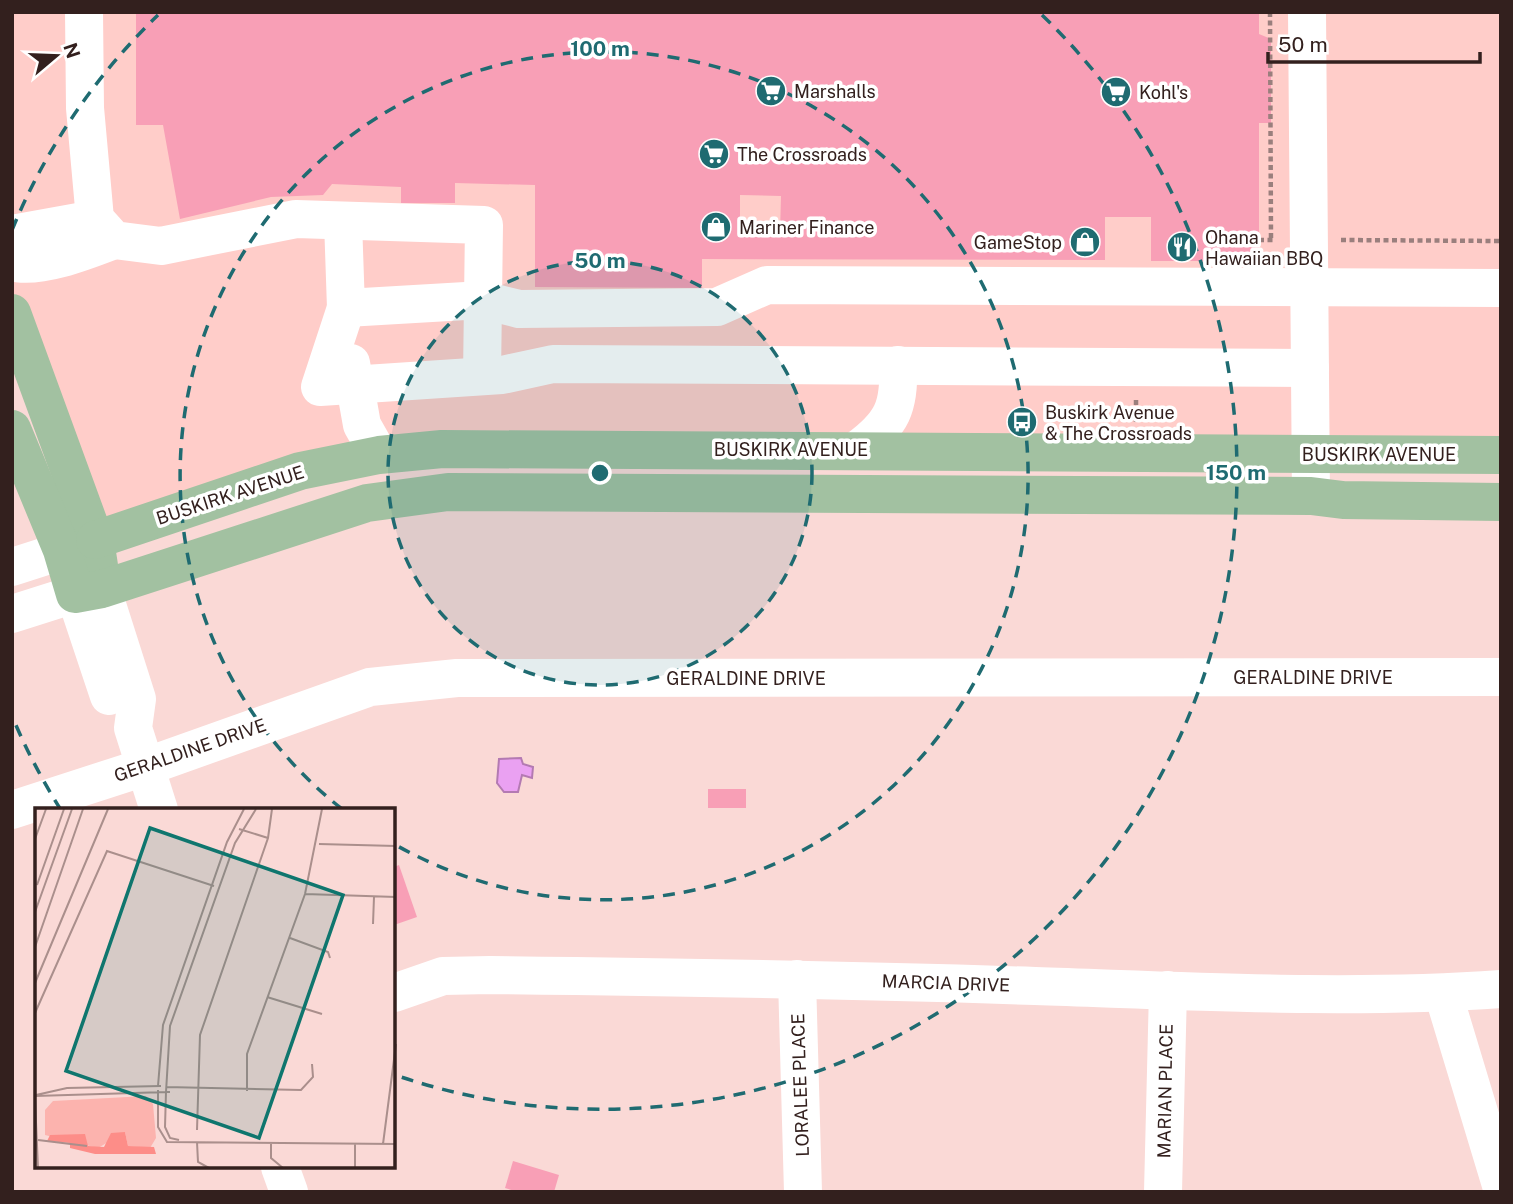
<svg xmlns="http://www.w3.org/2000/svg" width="1513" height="1204" font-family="'Public Sans',sans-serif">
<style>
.built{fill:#ffcdc9}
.water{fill:#eaa1f2;stroke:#b37ab2;stroke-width:2}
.building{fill:#f89fb6;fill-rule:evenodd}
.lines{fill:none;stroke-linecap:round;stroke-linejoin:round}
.path{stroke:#9a7f7d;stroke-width:4.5;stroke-dasharray:5 3.5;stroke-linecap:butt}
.minor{stroke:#fff;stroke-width:38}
.major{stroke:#a2c1a1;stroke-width:38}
.ring{fill:none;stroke:#1f6b71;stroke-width:3.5;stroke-dasharray:12 9}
.labels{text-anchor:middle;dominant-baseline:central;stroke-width:7;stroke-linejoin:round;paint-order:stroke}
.poi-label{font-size:18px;fill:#33201e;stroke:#fff;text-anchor:start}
.street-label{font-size:18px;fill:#33201e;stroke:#fff}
.inset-road{fill:none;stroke:#aa8f8c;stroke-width:2}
.view{fill:#0f766e;fill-opacity:0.15;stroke:#0f766e;stroke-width:3.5}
.inset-edge{fill:none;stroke:#33201e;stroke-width:3.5}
.centre{fill:#1f6b71;stroke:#fff;stroke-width:3.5}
.ring-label{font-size:21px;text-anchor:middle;font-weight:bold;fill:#1f6b71;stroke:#fff;stroke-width:7;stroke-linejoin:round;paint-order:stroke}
</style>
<rect width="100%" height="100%" fill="#fad9d6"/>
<path class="built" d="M12 12H1501V455L442 449 95 540 12 313Z"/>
<path class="water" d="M521 758 523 764 533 767 532 778 522 775 518 792H504L497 783 499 759Z"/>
<g class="building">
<path d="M136 12H1259V34L1271 39V123H1259V261H1151V217H1105V260L702 259V288L535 287V185L455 183V203H401V187L332 184 323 195 271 197 180 219 163 125H136ZM740 195 781 196 780 233 740 232Z"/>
<rect x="708" y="789" width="38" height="19"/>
<path d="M399 865 417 917 394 925V867Z"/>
<path d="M513 1161 559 1175 554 1192H518L505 1188Z"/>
</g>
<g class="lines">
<g class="path">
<path d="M1270 12 1271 240"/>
<path d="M1259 240H1276"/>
<path d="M1341 240 1501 241"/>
<path d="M1136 422V399"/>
</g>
<g class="minor">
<path d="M84 12 85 108 95 219 114 240 161 246 296 219 484 225 483 300 519 309 717 307 767 285 1501 288"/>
<path d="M1307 12 1311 496"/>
<path d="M343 221 346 308 483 300 482 376"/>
<path d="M12 234 95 219"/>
<path d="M12 262C38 270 88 250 114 240"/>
<path d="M346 308 320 387 502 375 553 364 1310 368"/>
<path d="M351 363 362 425 379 455"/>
<path d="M858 449C892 424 900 407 898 365"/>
<path d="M12 567 93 541"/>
<path d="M102 589 137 699 133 728 159 810"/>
<path d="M12 614 75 594 109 696"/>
<path d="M12 810 145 767 370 687 457 678 1501 677"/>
<path d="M797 979 803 1192"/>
<path d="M394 993 443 976 490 975C672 977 854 980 1035 986 1190 991 1347 1000 1501 989"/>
<path d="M1443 993 1501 1185"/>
<path d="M280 1167 289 1192"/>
<path d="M1163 1192 1168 990"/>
</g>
<g class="major">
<path d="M12 313 95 540 99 566"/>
<path d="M12 429 62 550 75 594 102 589 367 503 448 492 1311 496 1343 500 1501 502"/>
<path d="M95 540 300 471 379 455 442 449 1501 455"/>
</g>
</g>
<circle cx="600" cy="473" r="212" fill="#1f6b71" fill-opacity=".12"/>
<g class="ring">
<circle cx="600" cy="473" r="212"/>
<path d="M342 809A424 424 0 1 1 394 844"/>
<path d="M61 810A636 636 0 0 1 12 716M12 230A636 636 0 0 1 158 15M1042 15A636 636 0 0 1 398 1076"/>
</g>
<defs>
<g id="supermarket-disc" transform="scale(1.575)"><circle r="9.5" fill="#1f6b71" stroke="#fff"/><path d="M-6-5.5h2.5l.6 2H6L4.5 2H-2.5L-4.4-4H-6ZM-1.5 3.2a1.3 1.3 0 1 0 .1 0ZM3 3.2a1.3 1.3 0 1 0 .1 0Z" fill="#fff"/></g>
<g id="shop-disc" transform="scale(1.575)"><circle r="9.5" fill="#1f6b71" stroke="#fff"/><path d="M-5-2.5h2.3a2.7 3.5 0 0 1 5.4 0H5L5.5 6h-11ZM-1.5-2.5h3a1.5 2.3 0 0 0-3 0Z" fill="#fff"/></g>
<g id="restaurant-disc" transform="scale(1.575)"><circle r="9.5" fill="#1f6b71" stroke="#fff"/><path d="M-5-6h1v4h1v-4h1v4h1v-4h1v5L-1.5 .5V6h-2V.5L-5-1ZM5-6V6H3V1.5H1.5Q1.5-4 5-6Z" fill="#fff"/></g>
<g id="bus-disc" transform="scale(1.575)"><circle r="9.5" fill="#1f6b71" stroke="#fff"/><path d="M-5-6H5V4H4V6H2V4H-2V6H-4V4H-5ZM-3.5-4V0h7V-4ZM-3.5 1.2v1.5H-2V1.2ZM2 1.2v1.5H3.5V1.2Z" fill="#fff"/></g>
</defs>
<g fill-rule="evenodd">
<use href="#supermarket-disc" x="771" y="91"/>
<use href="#supermarket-disc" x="1116" y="92"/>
<use href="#supermarket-disc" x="714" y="154"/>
<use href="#shop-disc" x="716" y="227"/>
<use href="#shop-disc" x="1085" y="242"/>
<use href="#restaurant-disc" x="1182" y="247"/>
<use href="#bus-disc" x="1022" y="422"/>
</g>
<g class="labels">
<g class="poi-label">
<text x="794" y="91">Marshalls</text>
<text x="1139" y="92">Kohl's</text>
<text x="737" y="154">The Crossroads</text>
<text x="739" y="227">Mariner Finance</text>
<text x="1205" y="237">Ohana<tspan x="1205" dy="21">Hawaiian BBQ</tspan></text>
<text x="1062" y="242" text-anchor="end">GameStop</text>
<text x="1045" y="412">Buskirk Avenue<tspan x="1045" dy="21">&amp; The Crossroads</tspan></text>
</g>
<g class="street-label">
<text x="791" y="449">BUSKIRK AVENUE</text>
<text x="1379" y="454">BUSKIRK AVENUE</text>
<text transform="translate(230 495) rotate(-18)">BUSKIRK AVENUE</text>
<text x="1313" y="677">GERALDINE DRIVE</text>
<text x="746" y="678">GERALDINE DRIVE</text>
<text transform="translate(190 750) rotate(-19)">GERALDINE DRIVE</text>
<text transform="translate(946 983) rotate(2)">MARCIA DRIVE</text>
<text transform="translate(800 1085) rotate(-92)">LORALEE PLACE</text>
<text transform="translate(1165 1091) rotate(-89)">MARIAN PLACE</text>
</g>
</g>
<g transform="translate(35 808)">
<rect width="360" height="360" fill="#fad9d6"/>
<path d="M111 288 118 296 121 330 115 340 93 338 90 324 63 340 10 327V302L18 293Z" fill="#fcb3ae"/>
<path d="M90 324 93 338 119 339 121 346H60L35 340V335L12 333 15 327 50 326 53 338 69 339 76 325Z" fill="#fd8d88"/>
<path class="inset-road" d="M204 21 233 30M0 31 11 1M284 36 361 38M2 77 29 1M270 86 361 89M0 104 37 1M338 116 339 89M255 130 293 144 295 150M0 139 48 1M0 175 73 1M232 189 287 206M0 205 72 43 179 78M123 278 128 217 192 34 209 1M131 279 266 282 278 269 277 256M123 282V319L132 334 361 336M212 283V246L270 86 287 1M135 284H131L130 319 135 330 144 332M1 287 32 280 126 278M0 288 131 284 135 218 200 35 221 1M0 291 3 360M162 322 165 227 233 30 237 1M3 332 52 338M162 334 163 354 174 360M236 336V350L248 360M348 336 361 236M320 360V336"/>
<path class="view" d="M115 20 308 87 224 330 31 263Z"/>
<rect width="360" height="360" class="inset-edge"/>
</g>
<circle cx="600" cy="473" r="10" class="centre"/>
<g class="ring-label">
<text x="600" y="56">100 m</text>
<text x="600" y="268">50 m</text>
<text x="1236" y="480">150 m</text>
</g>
<rect width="1513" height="1204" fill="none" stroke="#33201e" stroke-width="28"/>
<g transform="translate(56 56) rotate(71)" stroke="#ffffff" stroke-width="5" paint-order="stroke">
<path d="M0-5L12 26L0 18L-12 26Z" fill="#33201e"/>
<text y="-10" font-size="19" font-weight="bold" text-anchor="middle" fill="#33201e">N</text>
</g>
<path d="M1268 52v10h212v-10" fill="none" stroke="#33201e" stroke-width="3.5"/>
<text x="1278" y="52" font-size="21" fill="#33201e" stroke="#ffffff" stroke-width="5" paint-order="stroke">50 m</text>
</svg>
